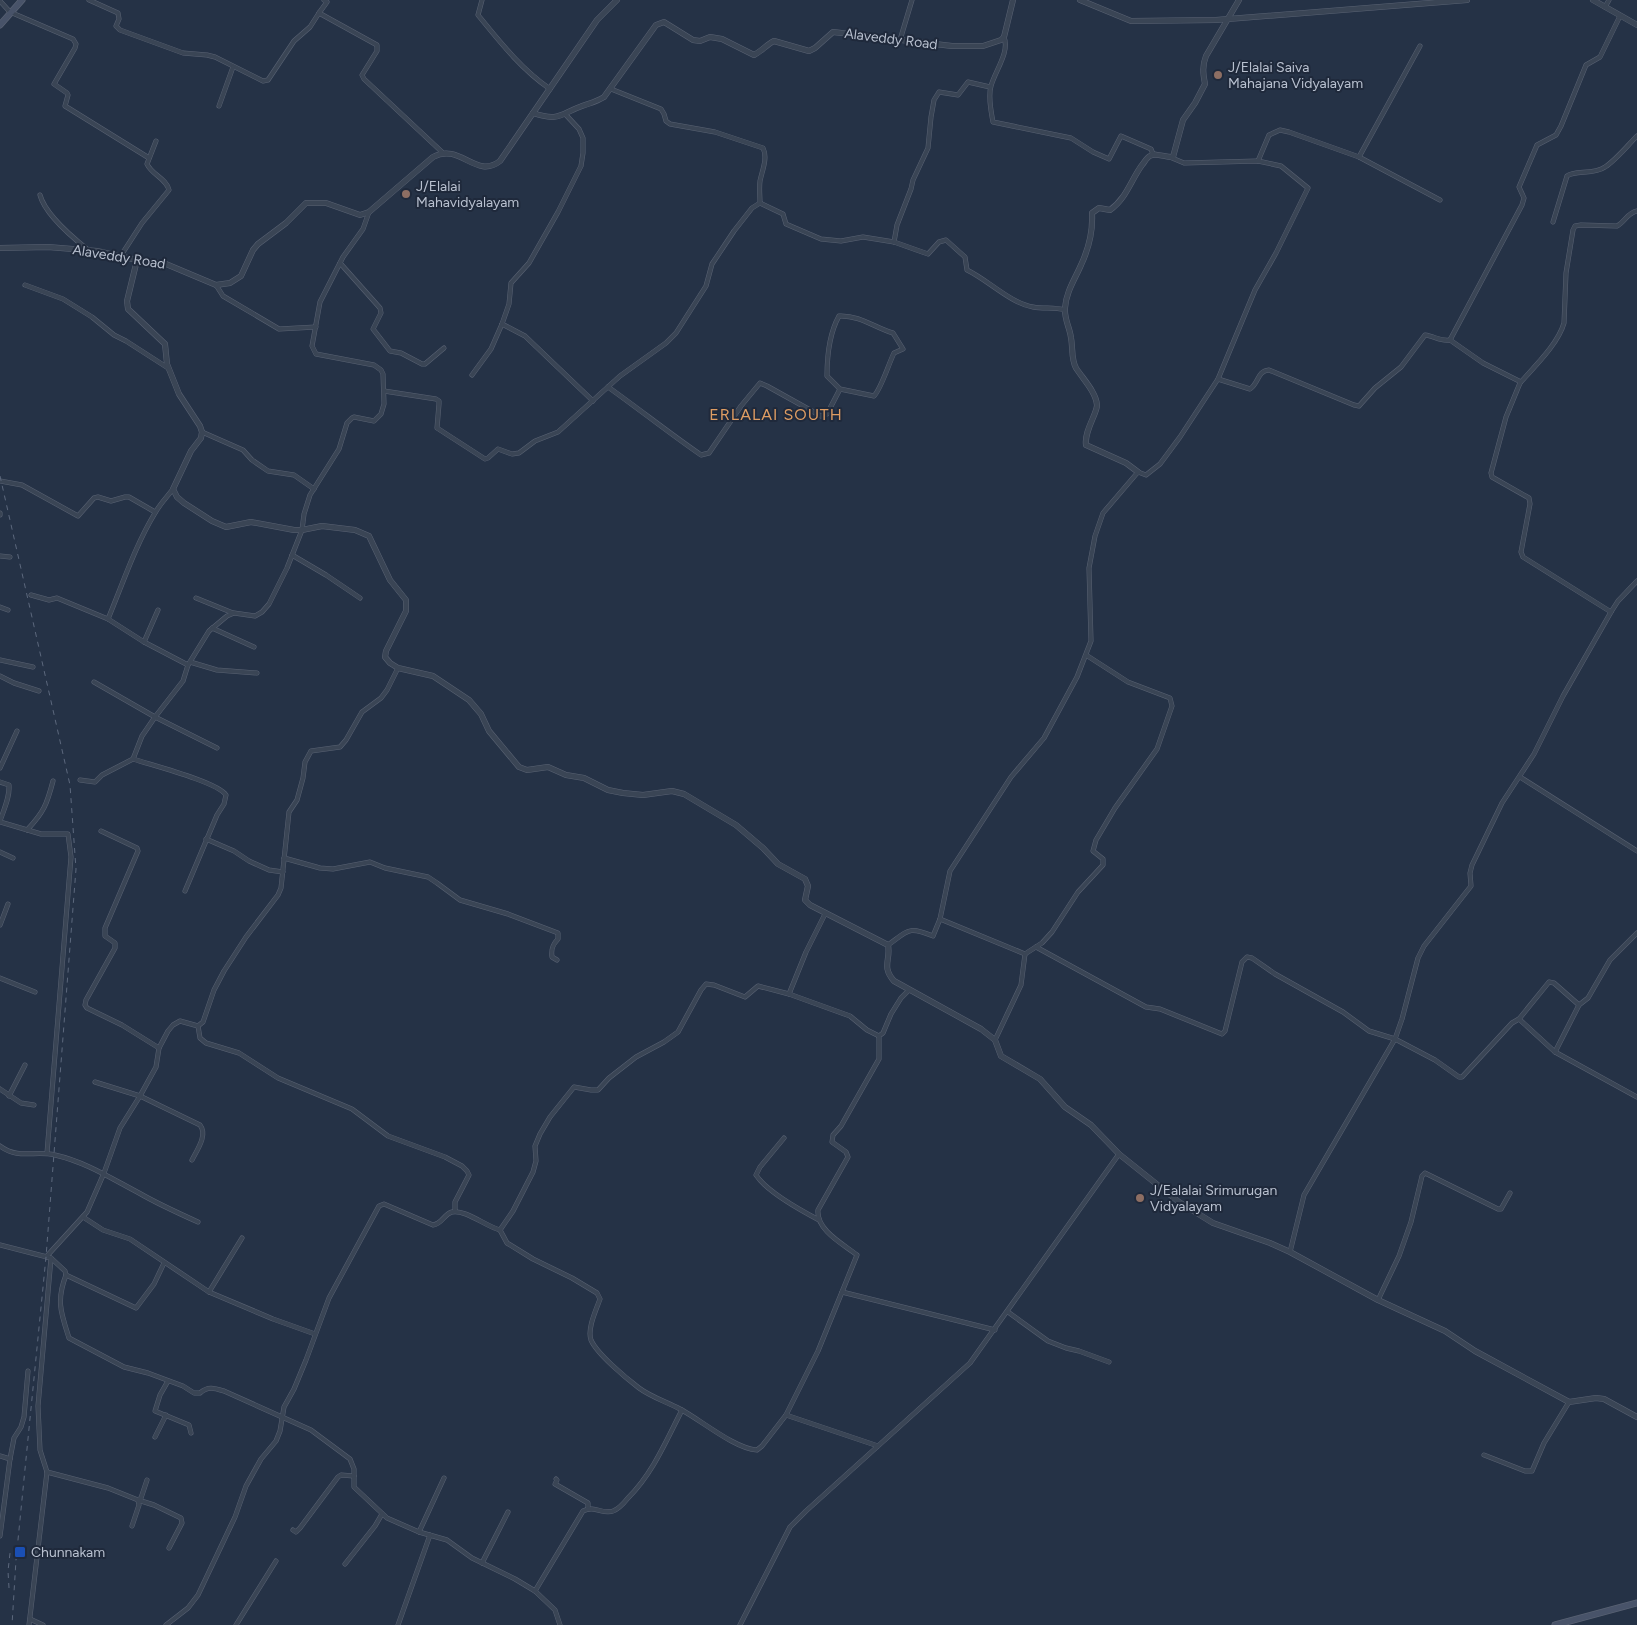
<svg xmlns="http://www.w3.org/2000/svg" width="1637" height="1625" font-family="Figtree,sans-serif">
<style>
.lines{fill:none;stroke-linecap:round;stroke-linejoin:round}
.minor-casing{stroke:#596273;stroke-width:5}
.tertiary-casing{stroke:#596273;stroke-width:6}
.secondary-casing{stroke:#596273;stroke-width:7}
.minor{stroke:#3a4555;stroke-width:4}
.tertiary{stroke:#3a4555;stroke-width:5}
.secondary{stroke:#485369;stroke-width:5.5}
.rail{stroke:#5c687d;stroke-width:1;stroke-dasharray:5 5;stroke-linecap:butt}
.education-dot{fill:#8d6e63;stroke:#1f293b;stroke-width:2}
.transit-dot{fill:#1a4fb4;stroke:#1f293b;stroke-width:2}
.labels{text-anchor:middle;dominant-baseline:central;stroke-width:4;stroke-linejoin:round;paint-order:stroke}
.street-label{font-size:14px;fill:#b8c0cf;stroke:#1f293b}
.poi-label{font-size:14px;fill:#b8c0cf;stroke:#1f293b;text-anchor:start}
.quarter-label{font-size:16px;letter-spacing:1px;fill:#df9d63;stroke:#1f293b}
</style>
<rect width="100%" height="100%" fill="#253246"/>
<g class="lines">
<g class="minor-casing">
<g id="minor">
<path d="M89 0 118 13 119 19 116 26 120 30 183 53 207 55 215 57 263 81 268 80 294 41 310 27 319 13"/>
<path d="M324 0 327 2 319 13 377 45V51L362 75 364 79 442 152"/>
<path d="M482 0 478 15C500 42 521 69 550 89"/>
<path d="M0 1 10 12 73 39 76 44 75 48 54 84 67 93 68 95 65 106 149 158"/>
<path d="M1605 7 1609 0"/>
<path d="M1004 37C1010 52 995 71 991 86 988 96 991 112 993 122L1071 138 1093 152 1109 159 1121 136 1151 149 1153 154"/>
<path d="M900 40 912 0"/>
<path d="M219 106 233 67"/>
<path d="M1359 157 1420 46"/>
<path d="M1258 161 1269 135 1280 130 1289 132 1359 157 1440 200"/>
<path d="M40 195C45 214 72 237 87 249"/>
<path d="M760 203 783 214 786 224 821 239 841 241 863 237 894 242 928 254 939 242 946 240 965 257 967 270C988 280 1010 303 1033 307 1044 309 1054 307 1065 310"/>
<path d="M1553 222 1567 176C1575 170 1594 175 1605 167 1616 160 1628 145 1637 136"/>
<path d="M894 242 897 225 911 189 913 180 928 148 931 117 934 100 939 92 958 95 968 82 990 87"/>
<path d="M120 257 142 223 169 190C166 178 152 175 147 164L156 141"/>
<path d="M340 263 380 308 381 313 373 329 390 351 401 353 422 364H425L444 348"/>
<path d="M25 285 63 299 92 317 114 335 126 341 168 368"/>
<path d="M216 285 223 296 279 329 316 327"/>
<path d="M502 324 525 336 593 401"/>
<path d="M1450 340 1483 363 1519 381 1520 383 1506 417 1491 473 1492 477 1529 498 1530 504 1521 552 1523 557 1611 612"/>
<path d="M472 375 491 349 502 324 509 304 511 283 529 263 558 212 581 166 583 153V138L579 129 566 115"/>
<path d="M1218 379 1250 389C1259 383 1257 371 1269 370L1354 405 1359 406 1375 388 1401 367 1425 335C1434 336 1441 342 1450 340L1522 205 1524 198 1519 187 1537 145 1556 135 1561 126 1586 65 1600 57 1620 16"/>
<path d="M1520 383C1535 366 1558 344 1564 323L1566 273 1573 230 1575 226 1581 225 1617 226C1625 222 1627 213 1637 211"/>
<path d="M608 387C639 409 669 433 701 455L709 453 741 406 760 383 767 386 821 416 827 414 840 389 827 376C827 356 829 334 839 316 860 315 875 328 893 333L903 349 894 353C889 363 881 389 874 396L840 389"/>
<path d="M384 391 436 399 439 401V404L437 428 485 459 488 458 498 449 512 454 519 453 535 441 558 432 620 376 666 343 676 333 706 286 712 264 734 231 752 208 760 203C760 196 759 188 760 181 762 171 768 158 763 148L715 132 670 124 666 121 664 114 661 109 611 89"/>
<path d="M202 432 243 450 252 460 268 471 294 475 314 489"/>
<path d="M0 481 22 485 78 516 94 498 98 497 111 501 125 497H129L155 512"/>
<path d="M0 513V515"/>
<path d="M292 555 326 575 360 598"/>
<path d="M0 556 10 557"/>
<path d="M31 595 49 600 57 598 108 619 144 642 188 665"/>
<path d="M196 598 233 613"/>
<path d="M0 607 8 610"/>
<path d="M108 619C123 583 135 546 155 513 160 504 167 497 173 489"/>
<path d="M212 628 254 647"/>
<path d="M144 642 158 610"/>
<path d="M0 660 33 667"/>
<path d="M190 662 217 670 257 673"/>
<path d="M0 676 14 683 39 691"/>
<path d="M94 682 155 717 217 748"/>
<path d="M133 759C151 765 218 782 226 795L224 804 217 815 185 891"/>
<path d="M0 768 17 731"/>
<path d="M1520 777 1637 851"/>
<path d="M80 780 95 782 102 775 133 759 142 736 155 717 183 681 188 665 209 631 227 616 234 613 255 616 262 612 269 604 287 568 302 530 304 514 310 495 339 449 347 423 352 418 354 417 374 421 381 414 384 404 383 374 381 370 374 365 316 354 312 346 320 302 343 257 363 229 369 212"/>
<path d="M0 782 9 785C10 797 4 809 0 821"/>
<path d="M0 822 41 834H68L71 857 47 1153"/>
<path d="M27 830C44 812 47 804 53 781"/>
<path d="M101 831 137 848 138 851 105 928V936L115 943V948L86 1000 85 1005 87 1008 122 1025 159 1048"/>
<path d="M206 839 234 851 249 861 269 870 283 872"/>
<path d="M0 852 13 858"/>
<path d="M284 858 320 868 333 869 370 862 385 868 428 877 437 883 460 900 508 914 558 933V939C552 945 551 950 552 957L557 960"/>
<path d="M940 919 950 871 1011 777 1044 738 1077 677 1091 641 1089 568 1095 536 1103 513 1138 472 1146 475 1160 464 1180 437 1218 379 1255 290 1276 253 1308 188 1281 166 1258 161 1184 163 1172 158"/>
<path d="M0 925 8 904"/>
<path d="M888 945C909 930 908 926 933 936L940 919 1025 954 1021 985 995 1040"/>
<path d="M1036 947 1146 1007 1160 1009 1222 1034 1225 1031 1242 962 1247 957 1252 958 1275 974 1343 1012 1369 1031 1395 1039 1435 1060 1459 1077H1462L1512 1023 1519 1019 1549 982 1554 983 1579 1005"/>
<path d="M1025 954 1042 943 1052 932 1078 892 1103 865V859L1093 851 1096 840 1115 808 1157 749 1172 706 1170 698 1128 682 1086 655"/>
<path d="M0 978 35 992"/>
<path d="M789 994 850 1016 867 1030 879 1036"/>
<path d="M1519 1019 1555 1052 1637 1097"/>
<path d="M198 1026 200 1038 206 1043 239 1053 278 1078 352 1109 388 1136 445 1157 462 1166 467 1171 469 1175 455 1202V1211"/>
<path d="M1555 1052 1579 1005 1588 998 1610 960 1637 933"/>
<path d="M95 1082 140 1096 200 1125C208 1135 197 1150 192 1160"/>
<path d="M0 1089 21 1103 34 1105"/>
<path d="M9 1096 25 1065"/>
<path d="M784 1138 760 1167 756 1175C767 1192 800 1210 819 1220"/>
<path d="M0 1146C19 1160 35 1150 55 1155 86 1162 112 1179 139 1193 158 1204 178 1213 198 1222"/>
<path d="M83 1217 103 1230 130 1239 209 1292 273 1319 315 1334"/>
<path d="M500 1230 507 1243 533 1259 572 1278 597 1293 600 1299C596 1310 587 1329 591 1340 597 1354 626 1378 639 1388 651 1397 667 1402 680 1409 701 1420 735 1449 757 1450L762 1446 786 1415 878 1446"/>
<path d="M0 1245 51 1258 65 1271 66 1275 136 1308 154 1284 164 1263"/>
<path d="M1290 1252 1304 1195 1395 1039 1402 1019 1418 958 1424 946 1471 886 1470 873 1472 865 1502 803 1534 754 1563 696 1611 612 1618 601 1637 581"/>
<path d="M46 1257 87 1212 104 1173 120 1128 140 1096 156 1067 159 1048 168 1031 173 1025 180 1021 198 1026 203 1022 214 990 224 971 246 937 278 895 281 888 289 812 297 800 303 778 305 762 311 751 340 747 346 740 362 712 381 698 387 690 398 668"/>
<path d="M66 1275C56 1301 61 1313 69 1338L124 1367 148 1373 183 1386 194 1393H200C208 1386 214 1388 224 1391L311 1430 350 1459 354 1469V1487L387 1518 419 1532 447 1540 472 1558 515 1579 535 1591 555 1610 560 1625"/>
<path d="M209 1292 242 1238"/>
<path d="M842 1292 995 1330"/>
<path d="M1378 1300 1399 1256 1411 1222 1422 1176 1425 1173 1498 1209H1501L1510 1193"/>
<path d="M1008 1312 1048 1341 1066 1348 1079 1351 1109 1362"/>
<path d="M168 1381 160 1395 155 1411 189 1425 191 1433"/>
<path d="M786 1415 818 1351 857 1255C843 1244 816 1230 818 1210L848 1157 846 1152 832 1142 833 1135 841 1126 879 1059V1036L883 1033 891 1014 901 998 909 990"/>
<path d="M155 1437 166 1415"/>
<path d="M1484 1455 1525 1471H1532L1544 1443 1569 1402"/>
<path d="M0 1456 10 1459"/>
<path d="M47 1472 108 1488 138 1500 139 1505 132 1526"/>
<path d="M556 1479 557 1480 555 1484 588 1503V1509"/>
<path d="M147 1480 141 1498 138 1500 154 1505 181 1518 182 1523 169 1548"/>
<path d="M293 1530 296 1532 300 1528 338 1477 341 1475 354 1476"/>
<path d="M419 1532 444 1478"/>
<path d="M0 1536 10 1459 14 1438 21 1427 24 1417 28 1371"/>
<path d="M482 1563 508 1512"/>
<path d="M345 1564 375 1526 382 1514"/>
<path d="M535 1591 583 1511C595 1505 603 1515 613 1511 619 1509 624 1503 628 1498 653 1473 666 1441 682 1410"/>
<path d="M30 1619 43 1625"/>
<path d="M29 1625 47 1472 40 1450 38 1406 51 1258"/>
<path d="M166 1625 188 1608 198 1595 235 1517 246 1486 261 1459 276 1441 280 1431 284 1407 294 1389 306 1360 329 1298 379 1206 384 1204 433 1225C442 1224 444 1214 452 1212 465 1209 487 1227 500 1230L513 1211 533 1172 536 1161 535 1146 540 1134 550 1117 574 1087 591 1090H598L609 1078 636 1057 664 1042 678 1032 701 990 706 984 714 985 745 997 758 986 789 994 806 952 825 914"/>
<path d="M236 1625 276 1561"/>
<path d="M398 1625 430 1535"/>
<path d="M740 1625 790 1527 806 1511 970 1363 1119 1154"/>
</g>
</g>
<g class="tertiary-casing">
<g id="tertiary">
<path d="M1080 0 1131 21 1216 20 1467 0"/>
<path d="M1593 0 1637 25"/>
<path d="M533 113C559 122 560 114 582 106 590 103 596 102 604 97L656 25 664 22 693 40 700 41 710 37 722 39 754 55C762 51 766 45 774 41L809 51 815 48 833 32 952 46H983L1001 40 1004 37 1013 0"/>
<path d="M0 248 48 247 97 251 137 260 166 264 216 285 230 283 241 276 253 250 258 244 286 223 306 203H326L360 215 369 212 433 157C460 142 476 180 500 161L597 20 617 0"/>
<path d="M137 260 127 301 128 309 165 344 167 364 179 394 200 426 202 432 201 438 191 451 173 489 177 497 184 503 212 521 226 527 251 522 294 530H302L322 526 355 530 369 536 390 580 406 600V611L386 651 385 657 390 663 398 668 433 676 469 700 481 714 489 731 519 767 527 770 548 767 566 775 584 778 608 790 623 793 643 795 672 791 684 794 736 825 763 848 778 864 805 879 808 886 805 900 810 905 888 945C891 960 881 966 894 981L981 1029 995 1040 1001 1056 1040 1079 1065 1107 1091 1125 1119 1154 1179 1202 1213 1223 1270 1243 1290 1252 1378 1300 1445 1331 1475 1351 1569 1402 1596 1398 1604 1399 1637 1417"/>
<path d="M1138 472 1126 463 1086 445C1084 431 1097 414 1097 405 1096 392 1083 379 1076 368 1071 359 1073 348 1071 338 1070 328 1064 319 1065 308 1066 292 1075 279 1081 265 1089 248 1093 231 1092 213L1099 208 1110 210C1126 199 1131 180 1142 165 1144 163 1147 157 1150 156 1155 152 1167 158 1173 157L1183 120 1195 103 1205 84C1203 73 1202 66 1206 56L1239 0"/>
</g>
</g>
<g class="secondary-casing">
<g id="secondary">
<path d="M0 25 22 0"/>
<path d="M1555 1625 1637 1603"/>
</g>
</g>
<use href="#minor" class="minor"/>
<use href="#tertiary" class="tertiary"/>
<use href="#secondary" class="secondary"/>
<g class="rail">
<path d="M0 476 70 785 76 869 46 1257 16 1560 12 1625"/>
<path d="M9 1588 8 1571 10 1553"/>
</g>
</g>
<g class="education-dot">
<circle cx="1218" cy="75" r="5"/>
<circle cx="406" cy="194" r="5"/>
<circle cx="1140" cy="1198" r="5"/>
</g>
<rect class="transit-dot" x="14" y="1546" width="12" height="12" rx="2.5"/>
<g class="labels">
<g class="street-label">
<text transform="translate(891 39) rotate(7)">Alaveddy Road</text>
<text transform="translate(119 257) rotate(9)">Alaveddy Road</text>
</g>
<g class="poi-label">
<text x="1228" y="67">J/Elalai Saiva<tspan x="1228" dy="16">Mahajana Vidyalayam</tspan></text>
<text x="416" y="186">J/Elalai<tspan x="416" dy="16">Mahavidyalayam</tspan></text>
<text x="1150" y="1190">J/Ealalai Srimurugan<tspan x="1150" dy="16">Vidyalayam</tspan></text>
<text x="31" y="1552">Chunnakam</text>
</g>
<g class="quarter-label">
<text x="776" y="414">ERLALAI SOUTH</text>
</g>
</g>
</svg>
